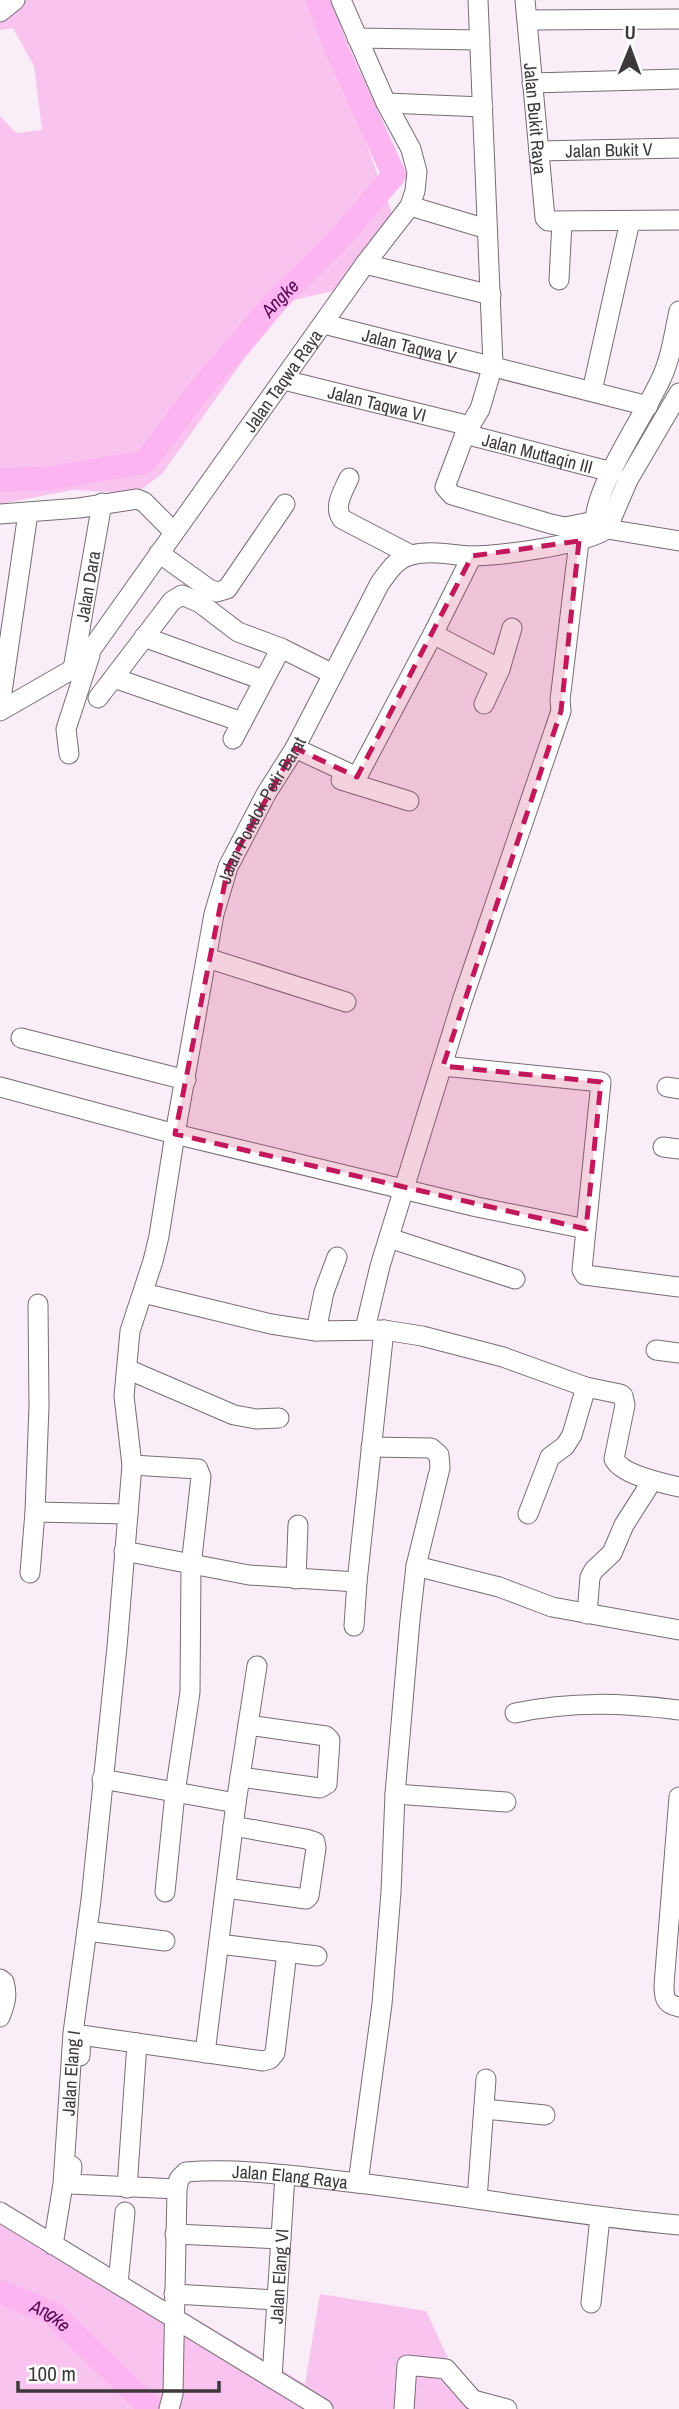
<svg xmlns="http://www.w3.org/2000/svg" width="679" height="2409" font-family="'Archivo Narrow',sans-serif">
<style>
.green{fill:#f8c4ef}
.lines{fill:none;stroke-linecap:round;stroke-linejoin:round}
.river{stroke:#fcb5f0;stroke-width:24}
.minor-casing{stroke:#776d75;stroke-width:21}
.minor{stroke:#fff;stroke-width:19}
.marked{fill:#c2185b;fill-opacity:0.2;stroke:#c2185b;stroke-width:5;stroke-dasharray:14 9;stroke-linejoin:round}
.labels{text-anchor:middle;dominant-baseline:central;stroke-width:7;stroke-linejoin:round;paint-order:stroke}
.street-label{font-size:18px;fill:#3c383b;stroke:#fff}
.water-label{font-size:19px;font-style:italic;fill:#580351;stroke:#fff}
</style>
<rect width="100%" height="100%" fill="#f9edf7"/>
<g class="green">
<path d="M0 0H313L392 213 333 291 293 300 245 358 162 474 136 493 73 490 0 504V116L16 133 42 130 34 66 13 28 0 30Z"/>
<path d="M0 2201 305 2384 320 2294 426 2311 455 2373 507 2409H0Z"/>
</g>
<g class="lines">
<g class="river">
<path id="s1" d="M0 480 45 479 145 462 198 392 273 304 341 237 394 175 337 50 318 0"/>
<path id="s2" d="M0 2292 52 2313 152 2409"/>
</g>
<g class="minor-casing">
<g id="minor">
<path d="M478 0 493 365 480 409 465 434 445 487 452 495 551 524 565 527 595 521 607 529 679 541"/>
<path id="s3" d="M525 0 545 218 548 221 679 220"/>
<path d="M0 12 15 0"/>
<path d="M527 20 679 19"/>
<path d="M357 38 480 40"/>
<path d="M532 83 679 79"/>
<path d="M386 103 483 107"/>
<path id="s4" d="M539 151 679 148"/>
<path d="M410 206 487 229"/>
<path d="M365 264 491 295"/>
<path d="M559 280 562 222"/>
<path id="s5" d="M324 324 648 406"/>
<path id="s6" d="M284 380 470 426"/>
<path d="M592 391 630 221"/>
<path id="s7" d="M465 434 612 472"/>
<path d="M349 478C343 492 333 506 342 519L411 555"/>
<path d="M0 514 79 508 137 499 144 502 174 532"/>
<path d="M595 521C596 485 644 416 661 379 671 358 674 334 679 311"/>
<path d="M607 529 628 480 679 393"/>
<path d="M159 553 209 589 217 592 227 589 285 504"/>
<path d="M433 634 500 669"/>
<path d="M144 637 263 680"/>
<path id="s8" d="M73 669 102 503"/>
<path d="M114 678 242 722"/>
<path d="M98 698 172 601 182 595 200 603 238 632 281 648 333 674"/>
<path d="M484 704 500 669 512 628"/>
<path d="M0 706 28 513"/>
<path id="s9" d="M0 711 73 669 93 647 365 264 410 206 415 191 417 172 411 149 386 103 341 0"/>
<path d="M233 739 281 648"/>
<path d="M295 748 357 777 433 634 472 556"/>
<path d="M69 754 66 729 90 655"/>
<path d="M341 780 409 801"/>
<path d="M207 958 346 1002"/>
<path d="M21 1038 186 1080"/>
<path d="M443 1066 601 1082 586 1229"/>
<path d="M0 1087 175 1134 477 1207 586 1229 582 1270 585 1275 679 1287"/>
<path d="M667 1087 679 1089"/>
<path d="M663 1147 679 1149"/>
<path d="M389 1238 515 1279"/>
<path d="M143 1293 271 1324 316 1331 384 1330 422 1336 503 1357 586 1387 620 1394 623 1396 625 1405 614 1459C622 1475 662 1483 679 1487"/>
<path d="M365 1329 380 1266 462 1001 561 711 560 700 579 541"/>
<path d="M316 1331 324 1292 337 1257"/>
<path d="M656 1350 679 1353"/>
<path d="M127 1369 234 1415 256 1419 279 1418"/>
<path d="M132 1465 198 1469 201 1477 191 1566 190 1692 175 1793 165 1892"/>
<path d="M35 1512 128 1514"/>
<path d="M528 1514 550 1457 565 1446 572 1435 586 1387"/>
<path d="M124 1551 249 1575 357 1582"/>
<path d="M416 1566 499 1587 552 1607 679 1630"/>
<path d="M30 1573 35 1512 39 1406 38 1304"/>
<path d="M296 1579 298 1525"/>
<path d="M587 1614 590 1577 594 1570 612 1553 624 1525 652 1481"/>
<path d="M354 1626 357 1582 384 1330"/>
<path d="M515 1713C573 1701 621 1703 679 1710"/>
<path d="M240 1777 320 1788 327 1784 330 1740 326 1736 248 1725"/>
<path d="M102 1779 236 1803"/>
<path d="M395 1794 506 1802"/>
<path d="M679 1797 664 1985C664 1998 665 2004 679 2007"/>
<path d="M226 1888 306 1899 309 1896 316 1848 315 1842 306 1839 233 1826"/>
<path d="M87 1931 165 1941"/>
<path d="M219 1944 317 1956"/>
<path d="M0 1979 4 1982C8 1996 5 2004 0 2017"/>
<path d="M205 2053 236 1803 257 1666"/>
<path d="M80 2056 81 2035 263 2061 270 2059 275 2053 287 1952"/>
<path d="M484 2109 545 2115"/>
<path d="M72 2166 70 2184 177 2189"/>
<path d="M358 2183 382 2004 391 1892 395 1794 410 1620 416 1566 440 1468 439 1455 431 1448 371 1447"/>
<path d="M127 2188 137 2043"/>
<path d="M477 2199 486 2079"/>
<path d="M0 2212 323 2409"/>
<path d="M175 2234 281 2239"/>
<path id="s10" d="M53 2245 63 2184 73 2033 91 1900 117 1647 132 1465 124 1396 130 1331 153 1261 159 1236 175 1134 214 914 228 867 266 794 295 748 380 583C389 571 396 559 411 555 430 550 451 555 470 556 500 556 584 545 607 529"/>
<path d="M118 2284 125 2212"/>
<path d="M174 2294 277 2300"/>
<path d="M591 2303 600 2217"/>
<path id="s11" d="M272 2378 285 2175"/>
<path id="s12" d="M169 2409 173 2394 177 2189 179 2179 186 2172C236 2168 290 2175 340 2181 453 2193 566 2215 679 2225"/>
<path d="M404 2409 407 2365 446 2369 473 2400 507 2409"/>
</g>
</g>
<use href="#minor" class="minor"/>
</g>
<path class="marked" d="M579 541 561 711 443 1066 601 1082 586 1229 175 1134 228 867 295 748 357 777 472 556Z"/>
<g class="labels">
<g class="street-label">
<text stroke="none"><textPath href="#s3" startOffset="119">Jalan Bukit Raya</textPath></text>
<text stroke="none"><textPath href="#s4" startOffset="70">Jalan Bukit V</textPath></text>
<text stroke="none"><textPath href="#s5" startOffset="88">Jalan Taqwa V</textPath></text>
<text stroke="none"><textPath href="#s9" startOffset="441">Jalan Taqwa Raya</textPath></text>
<text stroke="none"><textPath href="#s6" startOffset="96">Jalan Taqwa VI</textPath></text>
<text stroke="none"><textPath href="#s7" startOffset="75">Jalan Muttaqin III</textPath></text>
<text stroke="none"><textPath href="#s8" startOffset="84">Jalan Dara</textPath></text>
<text stroke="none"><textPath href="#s10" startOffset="1460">Jalan Pondok Petir Barat</textPath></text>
<text stroke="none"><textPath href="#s10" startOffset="173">Jalan Elang I</textPath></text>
<text stroke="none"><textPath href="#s12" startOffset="345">Jalan Elang Raya</textPath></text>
<text stroke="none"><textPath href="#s11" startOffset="102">Jalan Elang VI</textPath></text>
</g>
<g class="water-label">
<text stroke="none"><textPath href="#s1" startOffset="359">Angke</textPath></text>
<text stroke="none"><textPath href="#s2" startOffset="56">Angke</textPath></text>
</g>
</g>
<g transform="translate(630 49) rotate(1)" stroke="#ffffff" stroke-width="5" paint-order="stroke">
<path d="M0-5L12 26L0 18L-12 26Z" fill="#3c383b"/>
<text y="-10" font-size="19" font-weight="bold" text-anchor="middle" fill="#3c383b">U</text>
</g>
<path d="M18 2381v10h201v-10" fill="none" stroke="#3c383b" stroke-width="3.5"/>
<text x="28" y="2381" font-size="21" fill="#3c383b" stroke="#ffffff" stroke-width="5" paint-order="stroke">100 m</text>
</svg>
